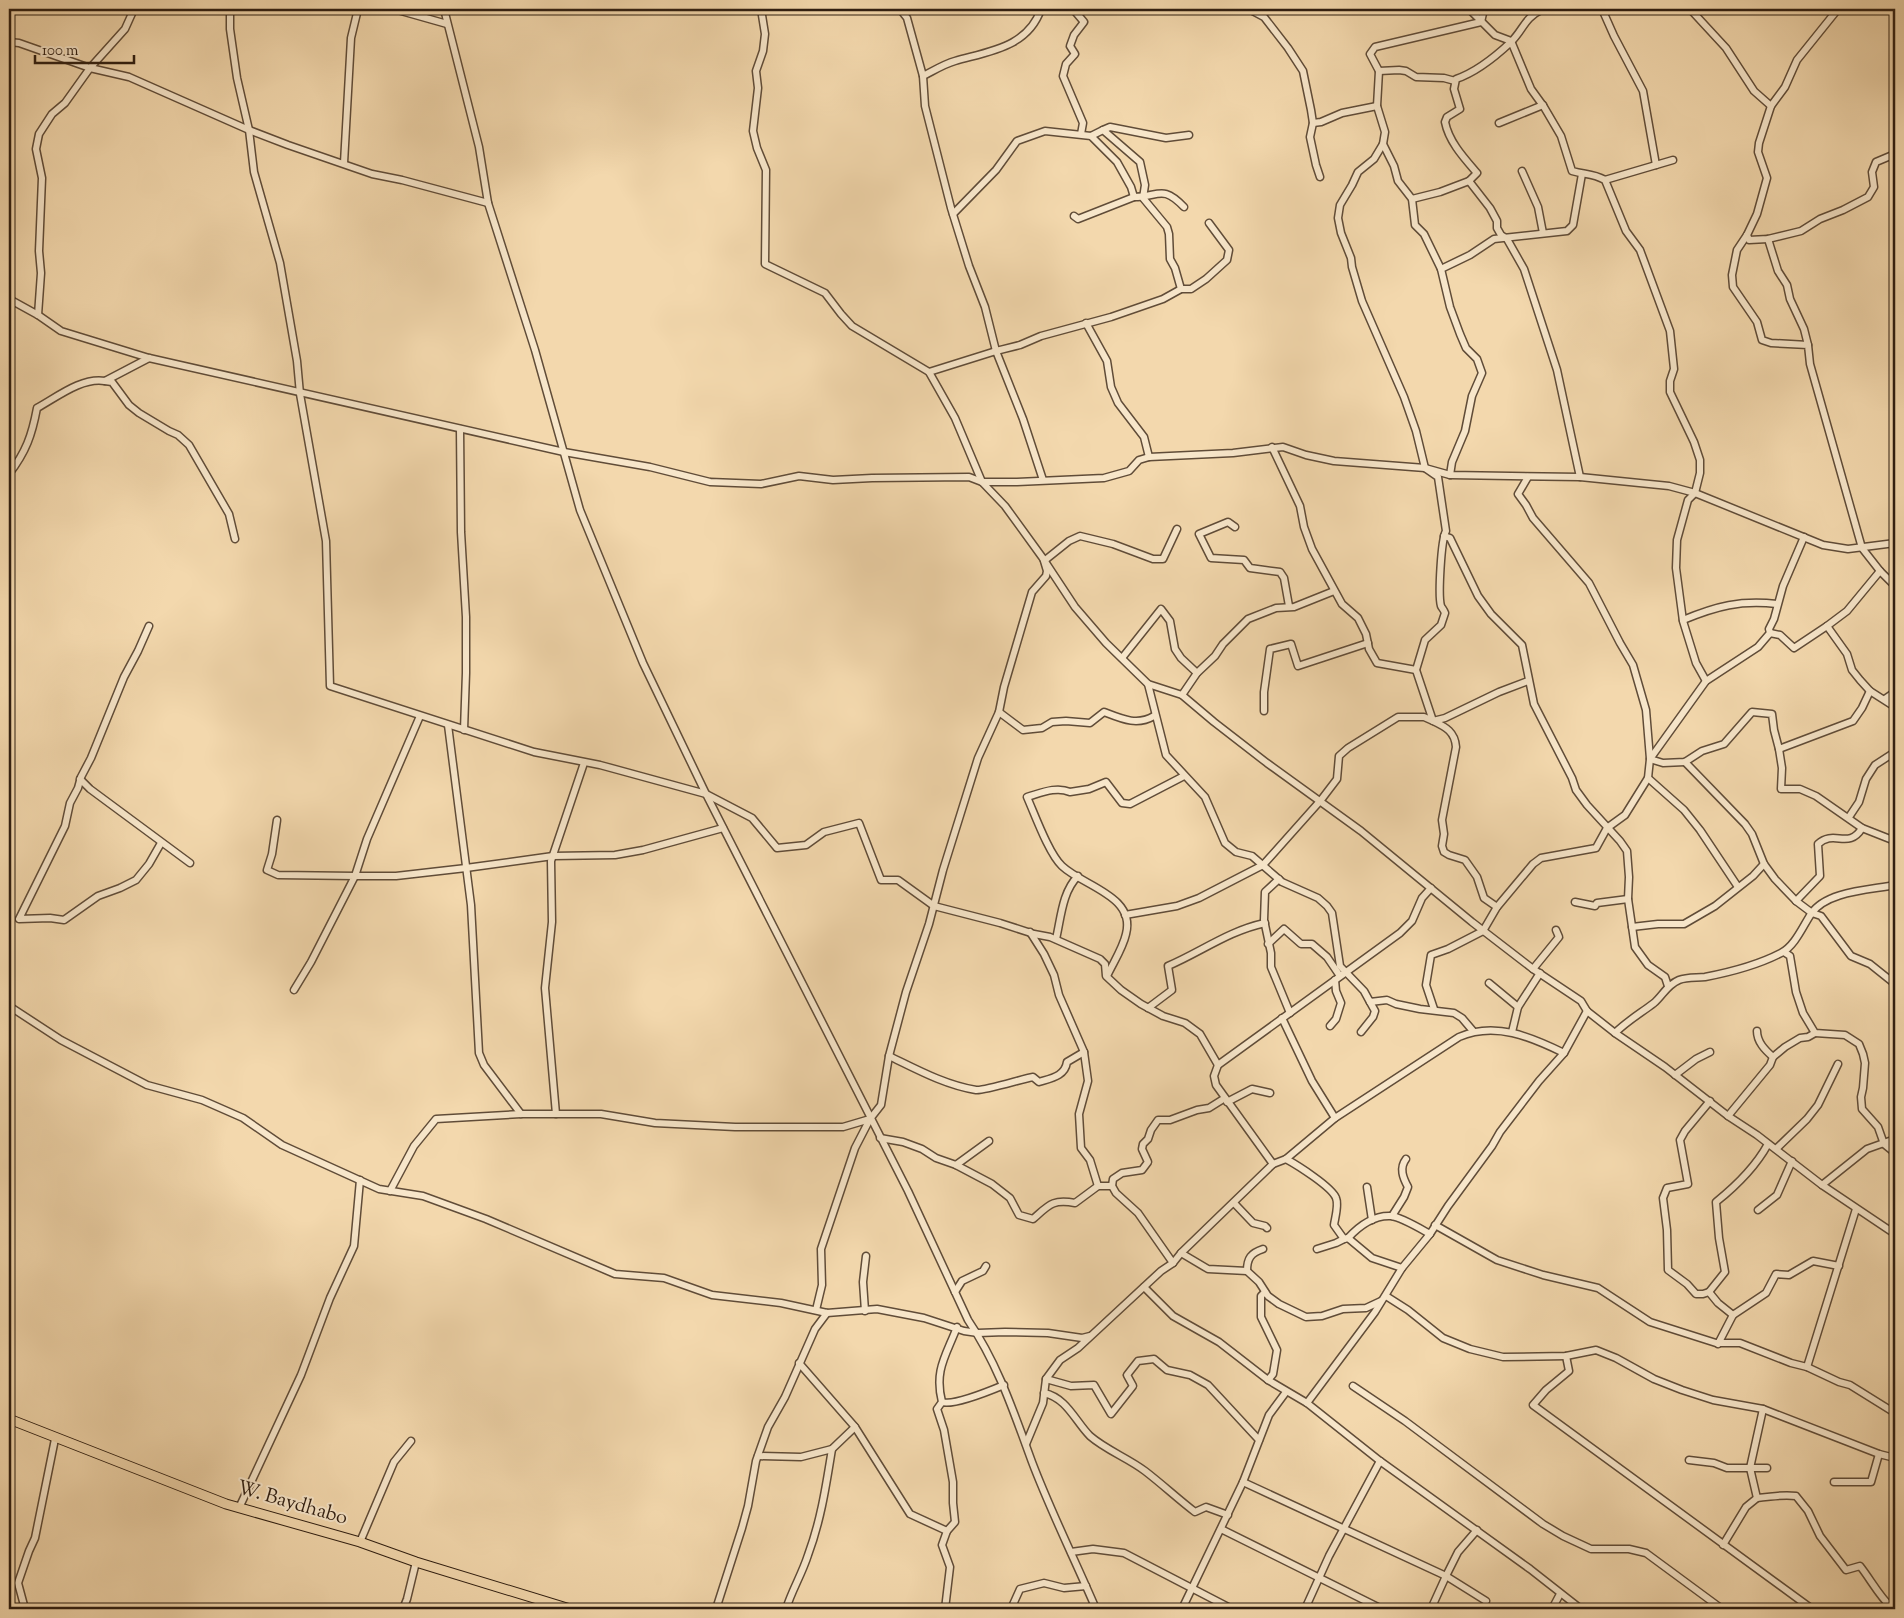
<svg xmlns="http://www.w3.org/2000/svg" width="1904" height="1618" font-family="'Sorts Mill Goudy',serif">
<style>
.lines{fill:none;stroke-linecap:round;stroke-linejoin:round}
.minor-casing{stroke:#604c38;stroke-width:9}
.major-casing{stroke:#2f1e11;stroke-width:11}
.minor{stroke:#f7e6ca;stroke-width:6}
.major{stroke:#f3d8ad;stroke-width:9}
.labels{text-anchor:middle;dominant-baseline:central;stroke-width:4;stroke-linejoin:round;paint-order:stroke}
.street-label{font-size:20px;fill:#2f1e11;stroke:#f7e6ca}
</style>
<rect width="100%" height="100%" fill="#f3d8ad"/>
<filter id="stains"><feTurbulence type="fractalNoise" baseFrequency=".004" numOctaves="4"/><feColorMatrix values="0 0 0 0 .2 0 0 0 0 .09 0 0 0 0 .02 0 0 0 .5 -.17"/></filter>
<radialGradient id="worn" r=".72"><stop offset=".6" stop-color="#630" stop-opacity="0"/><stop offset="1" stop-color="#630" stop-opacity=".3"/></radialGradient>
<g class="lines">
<g class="minor-casing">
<g id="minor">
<path d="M230 9V29L237 78 249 130 254 172 280 263 297 361 300 394 326 541 330 686 534 752 600 765 706 794 752 818 777 848 806 845 824 832 859 823 881 880H898L934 906 1000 923 1034 934 1050 937 1100 959 1105 964 1106 976 1121 990 1141 1004 1163 1016 1185 1023 1200 1034 1218 1065"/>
<path d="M394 9 447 24"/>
<path d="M444 9 479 147 488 203 535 350 580 510 643 663 706 794 908 1191 968 1320C998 1364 1014 1413 1032 1462 1051 1512 1075 1560 1096 1609"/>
<path d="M761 9 765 34 763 51 756 71 758 88 753 131 757 148 766 170 765 264 825 293 841 314 852 326 929 372 955 418 982 482 1005 506 1042 557 1075 607 1106 643 1148 684 1182 695 1214 722 1267 763 1361 831 1472 922 1533 969 1581 1001 1587 1011 1615 1033 1665 1067 1728 1116 1757 1135 1822 1185 1895 1234"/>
<path d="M900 9 907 18 923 76 925 106 951 208 969 266 985 307 996 351 1020 345 1041 336 1111 317 1163 299 1181 289H1191L1206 279 1227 260 1229 250 1209 223"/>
<path d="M1073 9 1084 22 1074 35 1070 46 1075 54 1066 64 1063 76 1083 123 1081 134"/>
<path d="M1249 9 1264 17 1288 48 1303 71 1311 110 1313 123 1310 137 1316 165 1320 177"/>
<path d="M1469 9 1495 35 1511 41 1531 89 1544 107 1561 136 1572 171C1586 175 1592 173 1605 180L1626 231 1640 250 1670 331 1674 369 1670 381V392L1694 442 1700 460V473L1695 493 1688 500 1677 540 1676 568 1683 621 1696 663 1706 681"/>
<path d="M1543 9C1524 18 1524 29 1511 42 1495 57 1477 72 1456 79L1454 89 1460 109 1447 117 1445 122C1449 142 1464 158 1477 173L1469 181 1490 208 1497 221V228L1501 235 1507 239 1524 269 1557 370 1580 477"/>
<path d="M1602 9 1614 36 1643 91 1656 165"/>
<path d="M1690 9 1726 48 1754 91 1771 106"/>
<path d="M1838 9 1797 60 1785 87 1771 106 1759 143 1758 152 1767 178 1757 214 1747 235 1737 250 1732 275 1733 287 1757 322 1762 340 1771 343 1808 345 1810 364 1862 548 1880 571 1895 586"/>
<path d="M9 42 19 43 90 68 129 77 249 130 288 145 372 174 402 180 488 203"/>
<path d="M1379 71 1399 70 1406 71 1416 77 1444 78 1455 81"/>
<path d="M923 76C933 71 944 64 955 61 990 51 1028 47 1041 9"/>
<path d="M1313 123 1321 122 1342 113 1377 106"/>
<path d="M1499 123 1543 105"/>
<path d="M1103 130 1110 127 1166 138 1189 135"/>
<path d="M1091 136 1103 130 1140 162 1145 185 1143 198 1167 227 1169 234 1170 259 1175 268 1181 289"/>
<path d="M1383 144 1374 159 1358 172 1352 185 1340 205 1338 218 1341 233 1351 258 1352 267 1362 301 1404 397 1416 431 1425 468 1438 477 1446 531C1441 540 1438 596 1441 606 1442 608 1444 610 1445 613L1441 625 1425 640 1416 670 1433 721C1446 727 1455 732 1456 747L1442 820 1444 834 1442 846 1444 852 1449 855 1465 860 1477 877 1484 898 1497 907"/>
<path d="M344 163 351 38 358 9"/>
<path d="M1522 171 1538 207 1543 233"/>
<path d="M1605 180 1673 160"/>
<path d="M1412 199 1440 192 1469 181"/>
<path d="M953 214 996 170 1017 141 1045 131 1091 136 1117 162 1131 187 1134 197C1159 197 1162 184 1184 207"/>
<path d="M1074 216 1078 219 1134 197"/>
<path d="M1747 235 1749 240 1768 239 1801 231 1820 219 1843 210 1868 197 1874 187 1872 172 1876 162 1895 154"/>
<path d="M1768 239 1778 271 1787 285 1790 299 1804 329 1808 345"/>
<path d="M1441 269 1424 234 1415 225 1412 199 1398 181 1394 166 1383 144 1385 132 1377 106 1379 71 1370 54 1375 47 1481 22 1484 9"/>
<path d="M9 299 38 315 61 331 149 358 564 452 650 467 710 482 761 484 799 476 833 480 872 478 969 477 982 482H1017L1104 478 1129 471 1139 460 1149 457 1233 453 1283 447 1306 455 1334 461 1425 468 1450 475 1580 477 1669 486 1695 493 1823 545 1848 549 1895 543"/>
<path d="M38 315 41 273 39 251 42 178 36 149 39 134 52 114 65 103 90 68 125 29 134 9"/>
<path d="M1086 323 1107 361 1111 387 1118 403 1144 437 1149 457"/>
<path d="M929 372 996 351 1023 419 1043 480"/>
<path d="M105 381 112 382 129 405 139 413 169 431 178 435 189 445 229 514 235 539"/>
<path d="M460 429 461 532 466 617V673L464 730"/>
<path d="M1272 447 1300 506 1304 527 1312 549 1342 604 1358 618 1366 634 1369 649 1377 663 1416 670"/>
<path d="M9 474C26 452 32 435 37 408 57 397 82 377 105 381L149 358"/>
<path d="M1450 475 1452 462 1465 431 1472 396 1482 373 1477 359 1466 348 1460 334 1450 307 1441 269 1470 255 1494 239 1567 231 1573 225 1582 174"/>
<path d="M1528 477 1518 494 1526 505 1533 518 1589 583 1620 643 1633 665 1646 710 1650 759 1663 763 1685 762 1702 751 1724 744 1752 712 1772 714 1774 730 1779 749 1853 721 1862 708 1870 691"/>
<path d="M1235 527 1228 522 1199 534 1211 558 1244 560 1250 568 1280 572 1284 578 1289 606"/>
<path d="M1444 536 1450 538 1478 596 1491 614 1522 645 1534 704 1572 778 1576 790 1587 805 1620 841 1627 851 1629 877 1628 899 1635 947 1648 965 1665 977 1668 986"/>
<path d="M1880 571 1847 611 1827 626 1847 654 1852 670 1860 680 1870 691 1895 707"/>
<path d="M1683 620C1717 606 1740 600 1777 604"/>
<path d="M149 626 138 651 124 677 91 758 81 777 78 788 70 803 65 826 19 919 50 918 64 920 98 896 120 888 136 880 149 864 161 843"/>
<path d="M1770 633 1780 635 1794 648 1827 626"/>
<path d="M1122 658 1161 609 1170 621 1175 649 1181 658 1197 673"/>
<path d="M1148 684 1166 755 1205 797 1225 843 1236 852 1252 856 1282 882 1318 898 1327 906 1332 913 1340 966 1364 991 1370 1002 1387 1000 1396 1004 1420 1009 1454 1013 1462 1018 1473 1031"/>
<path d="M1182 695 1197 673 1215 656 1223 644 1248 619 1276 608 1294 607 1334 591"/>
<path d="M1885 699 1895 692"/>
<path d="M1264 711V692L1270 649 1291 644 1298 666 1368 643"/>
<path d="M999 712 1023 730 1042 728 1052 722 1066 721 1090 723 1104 712C1122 719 1137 726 1154 716"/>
<path d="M420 716 367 839 355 876H396L466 868 553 856 615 855 643 850 723 828"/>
<path d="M448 725 471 905 479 1053 484 1065 521 1114"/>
<path d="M1779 749 1782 768 1781 789H1800L1816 796 1862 828 1895 841"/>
<path d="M1685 762 1745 824 1752 834 1764 864 1775 879 1796 901 1812 913 1821 916 1851 956 1870 964 1895 984"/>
<path d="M1648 778 1684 810 1700 830 1738 887"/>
<path d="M80 779 90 789 190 863"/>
<path d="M1849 817 1859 802 1866 779 1875 765 1895 752"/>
<path d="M277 820 272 854 267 870 278 875 355 876 311 962 294 990"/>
<path d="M1279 879 1265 892 1264 920 1271 953V967L1290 1013"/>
<path d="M1796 901 1820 876 1818 844C1834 829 1849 850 1862 828"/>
<path d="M1575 902 1595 906 1597 903 1628 899"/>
<path d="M1125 915 1177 906 1199 898 1263 865 1321 800 1337 779 1339 756 1348 748 1398 717H1424L1433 721 1445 718 1499 692 1528 681"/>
<path d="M1632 927 1658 924H1684L1715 906 1753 876 1764 864"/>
<path d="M1030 932 1044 954 1054 975 1059 995 1084 1052 1088 1081 1079 1114 1081 1148 1090 1160 1098 1186"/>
<path d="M1056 939C1061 918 1062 892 1078 876"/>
<path d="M1268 944 1284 929 1301 944H1312L1327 957 1340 976"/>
<path d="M1784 952 1790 956 1796 992 1803 1013 1815 1033 1845 1035 1859 1044 1863 1054 1865 1063 1863 1088 1861 1097 1862 1109 1878 1127 1884 1144 1895 1153"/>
<path d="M1533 969 1559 937 1556 930"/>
<path d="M1107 976C1113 963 1123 948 1126 934 1136 896 1083 886 1062 866 1049 854 1035 815 1027 797 1041 793 1056 786 1070 792L1089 789 1106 782 1122 803 1130 804 1184 776"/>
<path d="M1489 983 1518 1007"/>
<path d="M9 1006 61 1040 147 1085 202 1100 243 1118 282 1145 379 1189 423 1196 486 1219 615 1274 664 1278 712 1295 781 1303 827 1313 877 1309 924 1318 964 1331 978 1333 1005 1332 1048 1333 1082 1338 1090 1336"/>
<path d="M1148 1008 1172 990 1168 966C1201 952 1228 931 1265 923"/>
<path d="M1434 1009 1426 985 1431 955 1448 949 1483 931 1497 907 1533 864 1541 858 1596 848 1607 828 1625 815 1648 778 1650 759 1706 681 1758 647 1770 633 1769 629 1774 619 1783 586 1804 537"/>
<path d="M1282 1018 1312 1081 1335 1118"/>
<path d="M1330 1026 1336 1019 1341 1003 1336 991 1335 980"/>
<path d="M1757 1031C1757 1042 1765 1050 1773 1057"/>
<path d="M1361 1032 1373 1017 1375 1011 1370 1002"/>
<path d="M1512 1032 1518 1007 1540 973"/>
<path d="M1615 1033C1627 1021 1641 1013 1654 1003 1663 995 1667 985 1679 980 1687 977 1697 978 1705 977 1731 972 1758 965 1781 953 1795 946 1803 926 1811 914 1826 891 1870 890 1895 885"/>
<path d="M889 1056C916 1069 945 1085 976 1090 984 1091 1022 1079 1033 1077L1039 1082C1052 1078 1065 1076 1067 1062L1084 1052"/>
<path d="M1675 1075 1696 1059 1710 1052"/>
<path d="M1710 1101 1685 1131 1680 1140 1688 1184 1667 1188 1663 1198 1667 1230 1668 1270 1687 1284 1696 1294H1703L1709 1292 1718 1303 1733 1315 1718 1344"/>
<path d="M1227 1102 1252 1089 1270 1093"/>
<path d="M556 1114 545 988 552 922 551 861 584 763"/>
<path d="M1728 1116 1770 1065 1773 1057 1785 1047 1800 1038 1808 1037 1815 1033"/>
<path d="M880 1138 903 1142 922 1149 936 1158 956 1165 992 1184 1010 1198 1019 1215 1033 1219C1049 1205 1052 1199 1075 1203L1098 1186H1112L1116 1193 1138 1213 1173 1263"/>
<path d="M1776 1149 1807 1119 1818 1105 1838 1064"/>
<path d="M1286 1159C1297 1165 1332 1187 1336 1198 1339 1205 1335 1218 1334 1225L1344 1239 1348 1238 1372 1258 1402 1268"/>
<path d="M1273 1164 1216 1085 1214 1076 1218 1065 1400 933 1412 921 1422 898 1431 888"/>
<path d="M956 1165 989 1141"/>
<path d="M1822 1185 1867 1149 1895 1139"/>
<path d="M1112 1186 1113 1179 1122 1173 1142 1170 1148 1162 1142 1149 1143 1144 1148 1139 1151 1130 1158 1120H1170L1197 1110 1209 1108 1225 1098"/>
<path d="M1367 1187 1372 1220"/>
<path d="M390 1191 414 1146 436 1119 521 1114H601L655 1123 735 1127H843L870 1119"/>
<path d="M1234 1203 1253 1223 1265 1226 1267 1228"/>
<path d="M1758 1210 1777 1195 1792 1161"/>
<path d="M1392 1216 1404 1197 1408 1187C1403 1178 1399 1168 1406 1159"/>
<path d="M1435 1225 1497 1260 1543 1275 1598 1288 1650 1322 1716 1343H1740L1791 1363 1807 1367 1839 1382 1850 1385 1895 1413"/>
<path d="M1348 1238C1359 1226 1374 1215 1391 1216 1401 1217 1421 1229 1430 1234"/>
<path d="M1317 1249 1336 1243 1344 1239"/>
<path d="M1181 1253 1208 1269 1247 1271 1259 1282 1268 1296 1279 1304 1306 1317 1322 1316 1343 1309 1366 1308 1381 1301"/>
<path d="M1247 1271C1247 1258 1251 1253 1263 1249"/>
<path d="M1144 1287 1173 1316 1219 1342 1268 1380 1307 1403 1380 1461 1530 1569 1581 1609"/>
<path d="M955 1292 962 1281 983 1271 986 1266"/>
<path d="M1265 1292 1261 1296V1317L1277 1350 1273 1374 1268 1380"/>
<path d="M1709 1292 1725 1272 1719 1238 1716 1202C1736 1186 1756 1166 1768 1144"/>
<path d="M1386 1296 1408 1310 1443 1338 1470 1349 1503 1357 1566 1356 1596 1350 1616 1358 1654 1379 1682 1390 1713 1400 1763 1409 1879 1454 1895 1458"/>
<path d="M816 1310 822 1285 821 1249 855 1148 870 1119 881 1105 889 1056 906 992 929 924 943 870 978 758 999 712 1004 687 1032 592 1046 576 1047 571 1044 561 1069 541 1080 536 1113 544 1153 559H1163L1177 529"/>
<path d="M865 1311 863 1282 866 1256"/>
<path d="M1733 1315 1766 1293 1776 1274 1789 1275 1813 1261 1839 1266"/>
<path d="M1566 1356 1569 1371 1546 1390 1533 1405 1812 1609"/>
<path d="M799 1363 855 1427 910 1514 947 1531"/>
<path d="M1807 1367 1856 1209"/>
<path d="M1046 1379 1071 1386 1094 1385 1111 1414 1133 1386 1127 1375 1138 1361 1154 1359 1167 1370 1190 1375 1208 1385 1259 1440"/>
<path d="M1353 1386 1405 1421 1543 1524 1563 1536 1591 1549H1629L1646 1553 1722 1609"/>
<path d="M1044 1393C1067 1398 1075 1421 1090 1436 1106 1450 1128 1458 1145 1471 1162 1484 1178 1499 1195 1512L1206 1507 1228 1515"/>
<path d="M942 1402C953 1406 992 1390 1004 1385"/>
<path d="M1307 1403 1375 1312 1402 1268 1430 1234 1448 1206 1492 1146 1500 1132 1539 1081 1564 1053 1587 1011"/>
<path d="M1891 1410 1895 1402"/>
<path d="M1026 1444 1043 1403 1046 1379 1060 1360 1078 1348 1161 1271 1173 1263 1181 1253 1273 1164 1286 1159 1335 1118 1459 1037C1495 1021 1531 1037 1564 1053"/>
<path d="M758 1456 801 1457 832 1449 855 1427"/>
<path d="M1689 1460 1714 1463 1727 1468H1767"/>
<path d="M1243 1482 1446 1576 1431 1609"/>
<path d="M1834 1482H1871L1879 1454"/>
<path d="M1757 1498C1772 1497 1781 1494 1796 1496L1808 1511 1820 1536 1846 1570 1860 1566C1871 1580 1879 1596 1892 1608H1895"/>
<path d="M239 1508 301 1375 330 1298 354 1246 360 1180"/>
<path d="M1221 1529 1382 1609"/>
<path d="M1477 1530 1458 1552 1446 1576 1486 1601"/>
<path d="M360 1542 394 1462 411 1441"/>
<path d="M1723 1545 1746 1507 1757 1498 1750 1468 1763 1409"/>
<path d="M1071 1552 1093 1549 1124 1553 1232 1609"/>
<path d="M25 1609 18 1583 29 1551 35 1538 55 1439"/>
<path d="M403 1609 407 1599 416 1562"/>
<path d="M716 1609 742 1528 748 1506 756 1461 768 1427 785 1397 815 1329 827 1313"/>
<path d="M786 1609C792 1590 802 1574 808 1555 821 1520 826 1486 832 1449"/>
<path d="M945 1609 950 1567 942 1545 947 1531 955 1522 953 1503V1482L944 1430 937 1409 942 1402C934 1370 946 1356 957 1327"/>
<path d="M1011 1609 1020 1589 1044 1583 1064 1588 1086 1586"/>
<path d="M1182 1609 1243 1482 1269 1415 1286 1392"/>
<path d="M1305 1609 1329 1556 1380 1461"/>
<path d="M1552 1609 1560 1594"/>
</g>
</g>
<g class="major-casing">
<path id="major" d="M9 1419 226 1504 360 1542 416 1562 570 1609"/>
</g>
<use href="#minor" class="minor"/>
<use href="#major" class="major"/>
</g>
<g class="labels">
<g class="street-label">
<text transform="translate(292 1504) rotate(16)">W. Baydhabo</text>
</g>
</g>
<rect width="1904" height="1618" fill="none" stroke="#f3d8ad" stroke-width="30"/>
<rect x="10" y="10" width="1884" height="1598" fill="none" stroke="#2f1e11" stroke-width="2.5"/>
<rect x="15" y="15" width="1874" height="1588" fill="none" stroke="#2f1e11"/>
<path d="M35 55v8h99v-8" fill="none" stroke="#2f1e11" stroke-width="2.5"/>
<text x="42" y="55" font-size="15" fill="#2f1e11" stroke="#f7e6ca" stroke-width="4" paint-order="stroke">100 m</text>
<rect width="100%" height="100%" filter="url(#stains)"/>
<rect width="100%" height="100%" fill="url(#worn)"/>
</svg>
